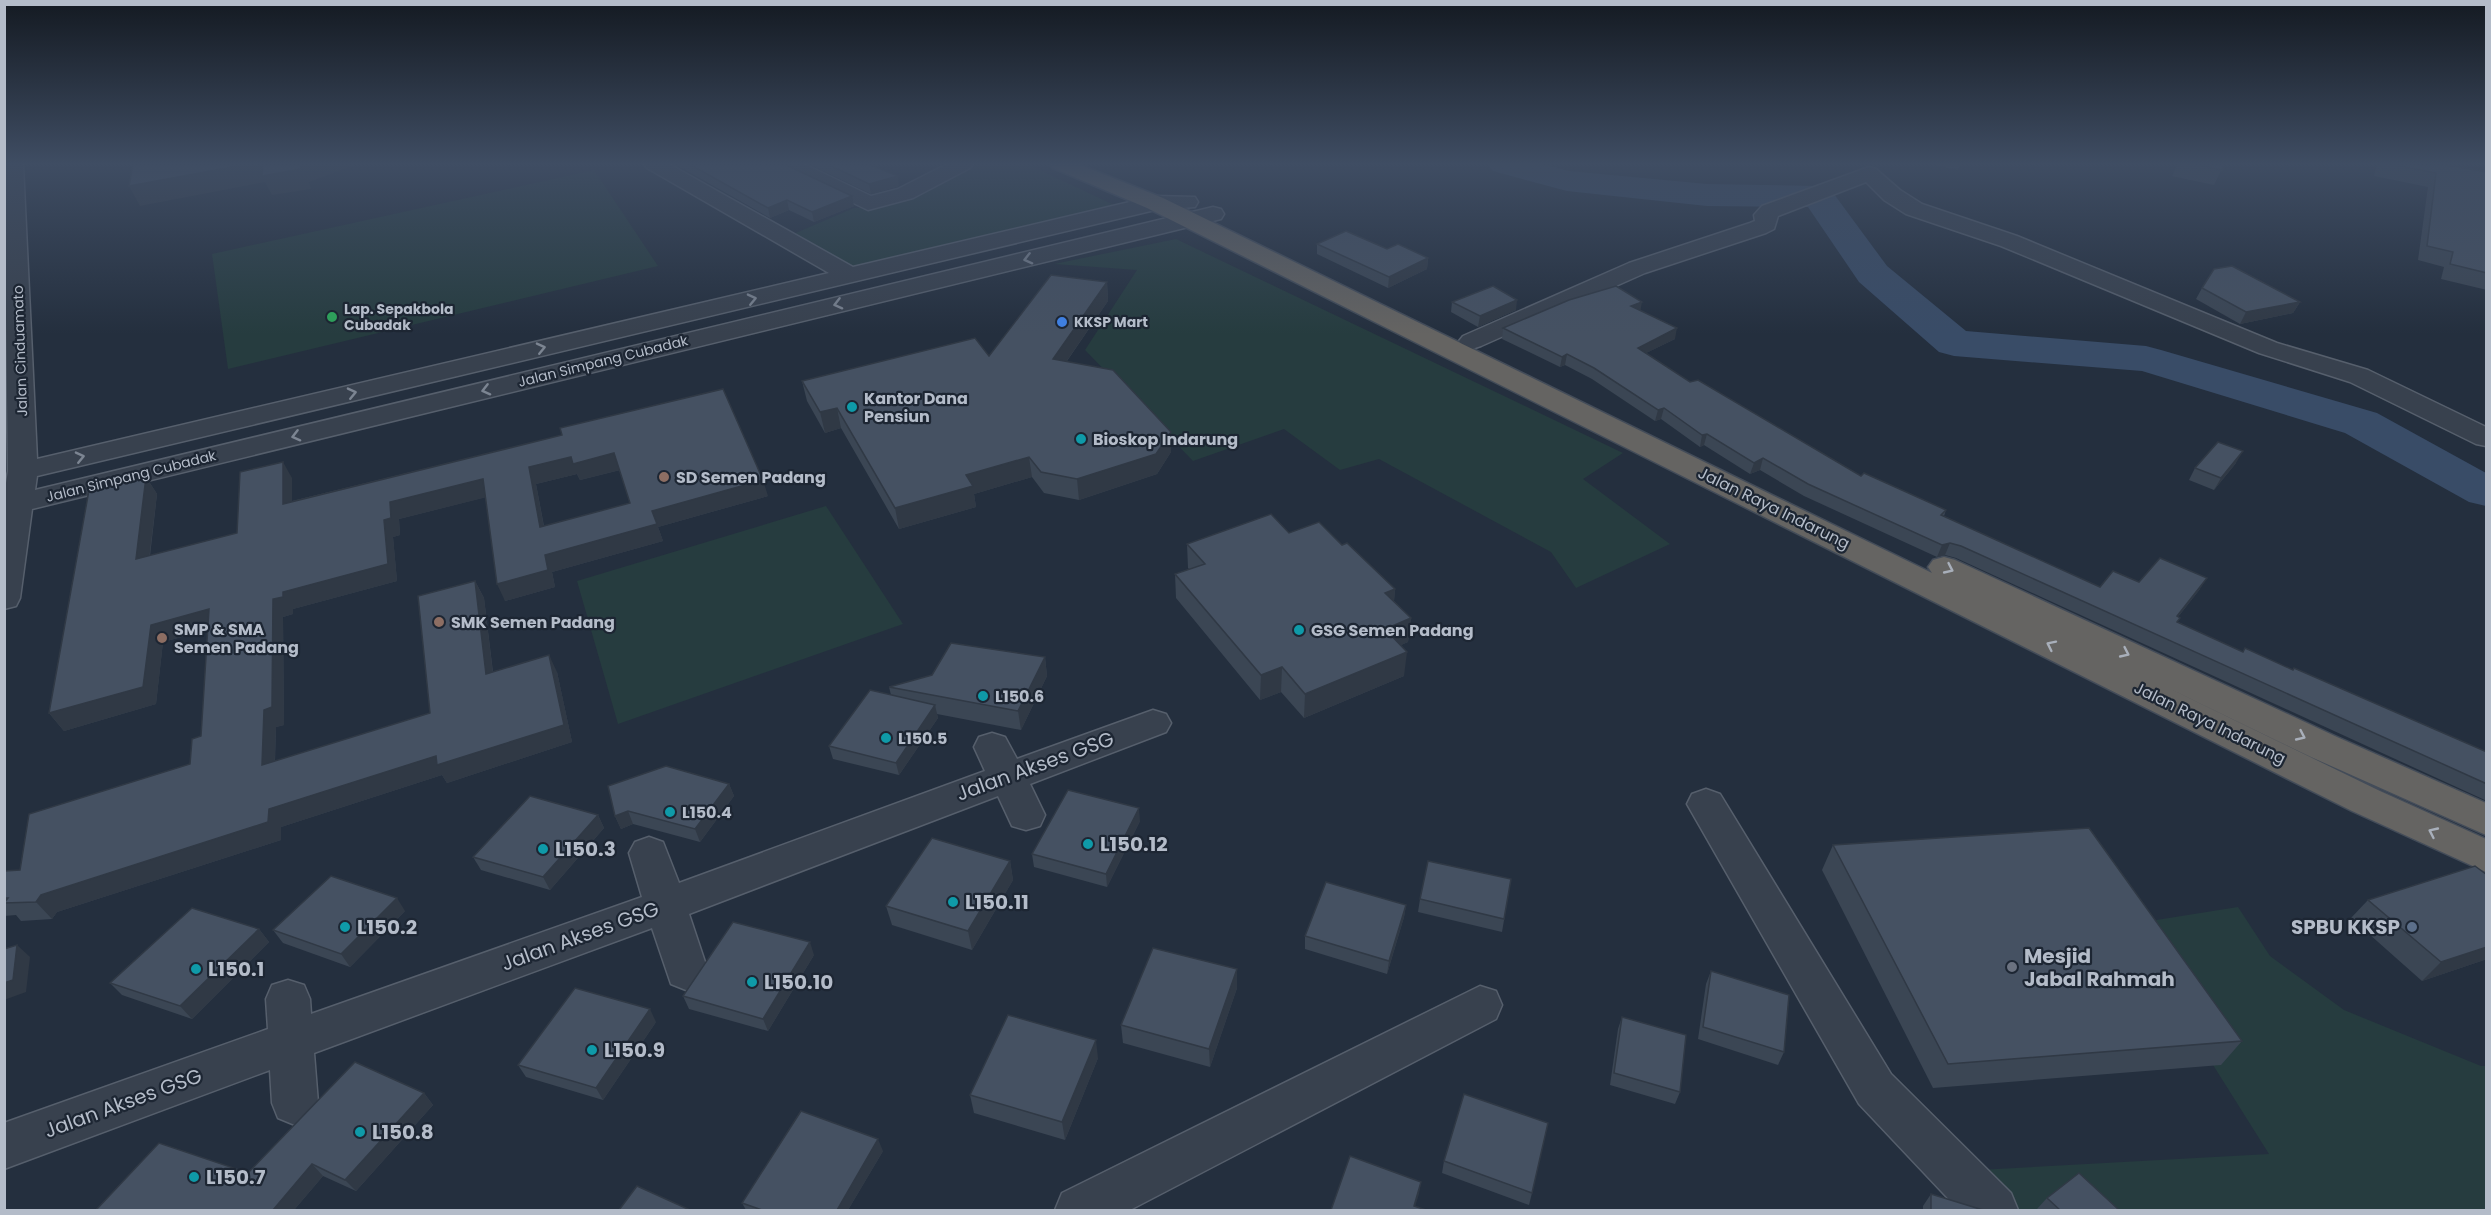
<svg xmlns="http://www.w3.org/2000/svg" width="2491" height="1215" font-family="Poppins,sans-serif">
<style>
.green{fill:#263c3f}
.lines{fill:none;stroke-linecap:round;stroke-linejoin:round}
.river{fill:#394c67;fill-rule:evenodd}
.minor-casing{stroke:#565f6c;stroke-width:3}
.trunk-casing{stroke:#434c59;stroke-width:3}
.minor{fill:#38414e;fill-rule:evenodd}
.trunk{fill:#656462;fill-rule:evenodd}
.wall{fill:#3b4654;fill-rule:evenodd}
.shaded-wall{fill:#303945}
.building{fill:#455162;stroke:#303945;stroke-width:1.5;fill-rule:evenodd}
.oneway{stroke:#7c8592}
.oneway2{stroke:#a8afba}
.leisure-dot{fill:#2e9e5b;stroke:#1d2633;stroke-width:2}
.shop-dot{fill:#3f7fe0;stroke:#1d2633;stroke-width:2}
.culture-dot{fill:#0f9aa8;stroke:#1d2633;stroke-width:2}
.education-dot{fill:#8d6e63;stroke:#1d2633;stroke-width:2}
.service-dot{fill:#5c6f8a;stroke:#1d2633;stroke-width:2}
.worship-dot{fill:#6b7280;stroke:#1d2633;stroke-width:2}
.labels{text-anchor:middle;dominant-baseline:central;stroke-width:4.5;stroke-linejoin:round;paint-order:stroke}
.far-poi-label{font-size:14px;font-weight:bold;fill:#b4bcc9;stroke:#1d2633;text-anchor:start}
.far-street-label{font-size:14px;fill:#b4bcc9;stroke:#1d2633}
.poi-label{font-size:16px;font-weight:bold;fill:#b4bcc9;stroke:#1d2633;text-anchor:start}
.street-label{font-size:16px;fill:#b4bcc9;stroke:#1d2633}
.near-street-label{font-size:20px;fill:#b4bcc9;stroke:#1d2633}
.near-poi-label{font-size:20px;font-weight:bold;fill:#b4bcc9;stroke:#1d2633;text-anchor:start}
</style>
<rect width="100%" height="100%" fill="#242f3e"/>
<g class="green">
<path d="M977 164H1027L1129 212 859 275 791 235 854 208H873L925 192Z"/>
<path d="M594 170 658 266 228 369 212 254Z"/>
<path d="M1176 239 1623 453 1583 479 1670 544 1576 588 1551 552 1379 459 1340 470 1284 429 1193 461 1085 350 1137 270 1054 264Z"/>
<path d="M826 506 903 624 618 724 577 581Z"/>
<path d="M2238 907 2270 956 2344 1010 2481 1066H2486V1210H1998L1960 1171 2269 1154 2125 925Z"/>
</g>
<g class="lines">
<path class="river" d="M1488 164H1543L1569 171 1707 184 1819 186 1831 190 1887 266 1966 331 2146 346 2161 350 2377 413 2486 473V506L2469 502 2345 433 2142 371 1954 356 1939 352 1859 282 1808 207 1707 206 1567 191 1493 171Z"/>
<g class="minor-casing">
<g id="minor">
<path d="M4 164H23L37 459 829 273 647 168 644 164H669L853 267 1155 196 1195 197 1198 202 1195 207 1155 210 37 476 35 490 1213 207 1221 209 1224 214 1221 219 1213 221 32 509 20 598 16 606 4 609V495L8 471Z"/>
<path d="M777 164H804L871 196 898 189 947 164H973L970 168 913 198 868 210 780 168Z"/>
<path d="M1869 167 1876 169 1900 190 1922 204 2017 236 2277 343 2368 370 2486 427V446L2476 444 2350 382 2259 353 2001 246 1906 214 1884 200 1866 182 1778 216 1774 229 1766 233 1645 273 1481 346 1472 349 1463 346 1459 341 1463 336 1629 263 1750 223 1755 221 1754 215 1762 206Z"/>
<path d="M1153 710 1166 714 1171 723 1166 732 1030 784 1045 815 1040 826 1026 830 1012 826 998 796 689 914 708 971 701 984 686 990 671 984 652 928 314 1053 318 1103 312 1118 295 1125 278 1118 272 1103 270 1070 4 1169V1123L268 1029 266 999 272 985 288 980 304 985 310 999 311 1014 642 897 629 853 635 842 649 837 663 842 679 883 985 771 974 747 979 737 992 733 1005 737 1017 759Z"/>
<path d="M1706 789 1720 794 1891 1074 2011 1193 2018 1210H1959L1859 1104 1687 804 1692 794Z"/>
<path d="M1480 986 1496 991 1502 1005 1496 1019 1130 1210H1055L1062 1193Z"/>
</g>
</g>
<g class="trunk-casing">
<path id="trunk" d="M1050 164H1078L1163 198 1932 573 1928 567 1933 560 1944 557 1955 560 2337 737 2486 803V835L2311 757 2158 683 2380 791 2486 839V872L2352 811 1147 208 1053 168Z"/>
</g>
<use href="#minor" class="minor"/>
<use href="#trunk" class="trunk"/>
</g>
<g class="wall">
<path d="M675 164H784L854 206 814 222 789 210 770 218Z"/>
<path d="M809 164H882L875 167 899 186 871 194Z"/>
<path d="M1931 164H1960L1958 170Z"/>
<path d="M2178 164H2224L2214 185 2172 176Z"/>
<path d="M2377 164H2440L2487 172V290L2441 279 2444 267 2418 260 2428 187 2374 176Z"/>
<path d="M1317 244 1387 249 1428 258 1427 269 1388 288 1317 254Z"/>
<path d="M1107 282 1108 301 1067 361 1171 432V452L1157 474 1079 500 1044 493 1032 477 974 494 976 507 899 529 841 428 825 433 807 401 802 381 989 356Z"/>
<path d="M2202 288 2300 302 2293 313 2240 324 2196 299Z"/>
<path d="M1452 302 1516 310 1478 327 1451 312Z"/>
<path d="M1640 310 1675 339 1646 353 1690 382 1861 476 1946 510 1944 516 2100 587 2139 582 2200 589 2178 617V622L2243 652 2293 670 2487 752V801L1956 558 1945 555 1937 557 1804 496 1760 470 1750 474 1704 445 1700 447 1661 419 1655 421 1592 379 1565 365 1560 367 1502 339 1503 328Z"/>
<path d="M562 435 768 496 658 527 663 541 552 572 555 587 505 601 486 497 399 519 400 535 393 537 397 581 293 609V614L283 617 284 725 276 727 275 761 430 713 475 581 484 598 493 672H557L572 742 447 783 442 775 281 827V840L57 912 52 919 21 921 16 915 4 916V871L20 870 190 764 201 736 208 630 163 642 156 704 64 731 49 713 146 477 157 494 150 556 237 533 292 478V501ZM620 470 630 503 544 526 536 484 577 474 580 480Z"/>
<path d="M2236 463 2214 490 2189 480 2195 468Z"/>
<path d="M1289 533 1342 545 1395 589 1394 601 1411 618 1408 642 1401 645 1404 676 1304 718 1281 692 1260 700 1176 598 1175 574 1189 569 1188 568 1187 544Z"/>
<path d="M1045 657 1047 676 1021 730 937 714 938 718 899 775 833 759 829 746 891 695 889 687Z"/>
<path d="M729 784 734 796 700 842 633 824 621 829 615 816 608 786Z"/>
<path d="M598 815 604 828 550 890 481 870 473 857Z"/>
<path d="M1140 821 1107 887 1034 867 1032 854Z"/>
<path d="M1833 845 2242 1041 2221 1065 1933 1088 1822 870Z"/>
<path d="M1010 861 1013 880 972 950 892 925 886 906Z"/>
<path d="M2487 875V959L2422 981 2351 918 2368 900Z"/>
<path d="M1511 879 1502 932 1418 912 1420 899Z"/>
<path d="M1406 905 1404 917 1387 974 1305 949V936Z"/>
<path d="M405 911 350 967 283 943 273 930Z"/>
<path d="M259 929 269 942 192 1019 122 995 110 983Z"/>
<path d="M814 955 768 1031 689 1009 683 996Z"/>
<path d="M1237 969V988L1210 1067 1123 1043 1121 1025Z"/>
<path d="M1711 971 1784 1052 1778 1065 1698 1039 1706 984Z"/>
<path d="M1622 1017 1680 1092 1675 1104 1610 1085 1618 1029Z"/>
<path d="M656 1022 603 1100 526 1077 518 1065Z"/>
<path d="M1098 1058 1065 1140 974 1113 970 1095Z"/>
<path d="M424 1093 433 1105 356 1191 323 1176 294 1210H96L248 1173Z"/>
<path d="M883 1151 848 1210H746L742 1203Z"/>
<path d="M1444 1161 1532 1193 1529 1205 1442 1173Z"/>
<path d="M1931 1194 1983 1210H1923V1206Z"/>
<path d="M2047 1198 2119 1210H2038L2037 1209Z"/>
</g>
<g class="shaded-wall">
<path d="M248 164H357L309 182 311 189 272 195 265 182 140 206 129 186Z"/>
<path d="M862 164H882L864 171Z"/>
<path d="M898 176 899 186 871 194 869 184Z"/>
<path d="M852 196 854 206 814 222 812 212Z"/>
<path d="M787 200 789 210 770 218 768 208Z"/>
<path d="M1428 258 1427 269 1388 288 1389 277Z"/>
<path d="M1107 282 1108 301 1055 378 1053 359Z"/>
<path d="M1517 300 1516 310 1478 327 1480 316Z"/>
<path d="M1642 302 1640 313 1631 306Z"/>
<path d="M2300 302 2293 313 2240 324 2246 312Z"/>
<path d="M1677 328 1675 339 1636 358 1638 348Z"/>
<path d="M1567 354 1565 365 1560 367 1562 357Z"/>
<path d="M837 408 841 428 825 433 820 412Z"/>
<path d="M1664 408 1661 419 1655 421 1658 410Z"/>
<path d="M1171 432V452L1157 474 1079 500 1077 479Z"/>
<path d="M1707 434 1704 445 1700 447 1702 435Z"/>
<path d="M2243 451 2236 463 2214 490 2221 478Z"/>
<path d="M614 453 620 470 580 480 577 474 536 484 547 544 540 527 529 467 571 457Z"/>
<path d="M1029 457 1032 477 974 494 976 507 899 529 895 508 966 475Z"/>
<path d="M1763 458 1760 470 1750 474 1754 463Z"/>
<path d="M283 462 292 478V520L283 504Z"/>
<path d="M146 477 157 494 147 576 136 559Z"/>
<path d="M483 479 491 496 399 519 400 535 393 537 397 581 293 609V614L283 617 284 725 276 727 274 782 262 765 264 710 273 599 384 520 390 502Z"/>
<path d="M763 480 768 496 658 527 663 541 552 572 555 587 505 601 497 584 545 555 652 511Z"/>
<path d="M1950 543 1945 555 1937 557 1942 545Z"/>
<path d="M2207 578 2200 589 2169 628 2177 616Z"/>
<path d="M475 581 484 598 495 691 486 674Z"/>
<path d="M1395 589 1393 613 1385 593Z"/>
<path d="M209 609 221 626 163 642 156 704 64 731 49 713 151 625Z"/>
<path d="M1411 618 1408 642 1382 653 1385 629Z"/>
<path d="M1407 652 1404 676 1304 718 1305 694Z"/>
<path d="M549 655 557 672 572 742 447 783 442 775 281 827V840L57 912 52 919 36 902 41 895 269 809Z"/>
<path d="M1045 657 1047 676 1021 730 1018 711Z"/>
<path d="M1282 667 1281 692 1260 700 1261 675Z"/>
<path d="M935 705 938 718 899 775 896 763Z"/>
<path d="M729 784 734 796 700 842 695 829Z"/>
<path d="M1139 808 1140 821 1107 887 1106 874Z"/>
<path d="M628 811 633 824 621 829 615 816Z"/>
<path d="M598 815 604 828 550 890 543 877Z"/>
<path d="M1010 861 1013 880 972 950 968 931Z"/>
<path d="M397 898 405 911 350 967 341 954Z"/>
<path d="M1406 905 1404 917 1387 974 1389 961Z"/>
<path d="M259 929 269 942 192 1019 180 1006Z"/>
<path d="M810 942 814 955 768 1031 763 1019Z"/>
<path d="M17 945 30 957 26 992 4 1000V983Z"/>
<path d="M2487 947V959L2422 981 2441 962Z"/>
<path d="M1237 969V988L1210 1067 1209 1049Z"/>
<path d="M650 1009 656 1022 603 1100 596 1088Z"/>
<path d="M1096 1040 1098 1058 1065 1140 1062 1122Z"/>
<path d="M424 1093 433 1105 356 1191 345 1180Z"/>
<path d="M878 1139 883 1151 848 1210H837Z"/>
<path d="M312 1164 323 1176 294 1210H273Z"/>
<path d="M1421 1182 1419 1194 1414 1210V1206Z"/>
</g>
<g class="building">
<path d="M133 164H248L129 186Z"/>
<path d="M263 164H300L301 169 262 176Z"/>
<path d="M689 164H784L852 196 812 212 787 200 768 208Z"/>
<path d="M827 164H868L898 176 869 184Z"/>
<path d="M2195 164H2224L2222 170Z"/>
<path d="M2390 164H2440L2487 172V273L2450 264 2453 252 2427 246 2436 173Z"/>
<path d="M1346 231 1387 249 1398 244 1428 258 1389 277 1317 244Z"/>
<path d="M2232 266 2300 302 2246 312 2202 288 2214 269Z"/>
<path d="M1051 275 1107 282 1053 359 1113 370 1171 432 1156 454 1077 479 1041 472 1029 457 966 475 973 486 895 508 837 408 820 412 802 381 975 338 989 356Z"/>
<path d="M1493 286 1517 300 1480 316 1452 302Z"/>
<path d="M1616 286 1642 302 1631 306 1677 328 1638 348 1690 382 1698 380 1861 476 1864 473 1946 510 1941 515 2100 587 2113 571 2139 582 2160 558 2207 578 2177 616 2180 618 2177 622 2243 652 2245 648 2293 670 2294 668 2487 752V784L1961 546 1950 543 1942 545 1808 484 1763 458 1754 463 1707 434 1702 435 1664 408 1658 410 1594 368 1567 354 1562 357 1503 328 1569 300Z"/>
<path d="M723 389 763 480 652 511 657 524 545 555 548 570 497 584 483 479 390 502 391 518 384 520 388 564 283 592V597L273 599 272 707 264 710 262 765 430 713 418 596 475 581 486 674 549 655 564 725 437 765 436 756 269 809 268 822 41 895 36 902 4 903 8 898H4V871L20 870 29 814 190 764 192 739 201 736 209 609 151 625 143 687 49 713 89 490 146 477 136 559 237 533 240 472 283 462V504L562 435 560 428ZM614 453 630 503 540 527 529 467 571 457 573 464Z"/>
<path d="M2218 442 2243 451 2221 478 2195 468Z"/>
<path d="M1271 514 1289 533 1319 522 1342 545 1347 543 1395 589 1385 593 1411 618 1385 629 1407 652 1305 694 1282 667 1261 675 1175 574 1205 564 1187 544Z"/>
<path d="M951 643 1045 657 1018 711 889 687 932 675Z"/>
<path d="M870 690 935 705 896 763 829 746Z"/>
<path d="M666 766 729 784 695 829 628 811 615 816 608 786Z"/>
<path d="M1068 790 1139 808 1106 874 1032 854Z"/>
<path d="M530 796 598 815 543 877 473 857Z"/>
<path d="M2089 828 2242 1041 1948 1064 1833 845Z"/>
<path d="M932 838 1010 861 968 931 886 906Z"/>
<path d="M1428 861 1511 879 1504 919 1420 899Z"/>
<path d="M2475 866 2487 875V947L2441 962 2368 900Z"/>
<path d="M331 876 397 898 341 954 273 930Z"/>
<path d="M1326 882 1406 905 1389 961 1305 936Z"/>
<path d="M192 908 259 929 180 1006 110 983Z"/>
<path d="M733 922 810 942 763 1019 683 996Z"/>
<path d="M17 945 13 980 4 983V949Z"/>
<path d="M1153 948 1237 969 1209 1049 1121 1025Z"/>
<path d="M1711 971 1789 995 1784 1052 1703 1027Z"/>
<path d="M575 988 650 1009 596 1088 518 1065Z"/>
<path d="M1008 1015 1096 1040 1062 1122 970 1095Z"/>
<path d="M1622 1017 1686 1035 1680 1092 1614 1073Z"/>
<path d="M355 1062 424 1093 345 1180 312 1164 273 1210H96L159 1143 248 1173Z"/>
<path d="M1464 1094 1548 1123 1532 1193 1444 1161Z"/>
<path d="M801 1111 878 1139 837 1210H762L742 1203Z"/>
<path d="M1350 1156 1421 1182 1414 1206 1426 1210H1331Z"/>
<path d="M2079 1173 2119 1210H2060L2047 1198Z"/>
<path d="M637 1186 690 1210H619Z"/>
<path d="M1931 1194 1983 1210H1931Z"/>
</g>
<defs><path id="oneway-chevron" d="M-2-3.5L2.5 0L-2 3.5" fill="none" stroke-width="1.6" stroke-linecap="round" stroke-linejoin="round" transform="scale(1.5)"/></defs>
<g class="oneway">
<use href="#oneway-chevron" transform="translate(1028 259) rotate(166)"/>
<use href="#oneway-chevron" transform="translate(752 299) rotate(-13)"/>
<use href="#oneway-chevron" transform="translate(838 304) rotate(166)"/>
<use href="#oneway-chevron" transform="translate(541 348) rotate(-13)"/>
<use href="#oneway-chevron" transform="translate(486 390) rotate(166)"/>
<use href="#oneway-chevron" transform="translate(352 393) rotate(-13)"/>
<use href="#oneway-chevron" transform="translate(296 436) rotate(166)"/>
<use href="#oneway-chevron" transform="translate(80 457) rotate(-13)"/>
</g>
<g class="oneway2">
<use href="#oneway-chevron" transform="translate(1949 569) rotate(25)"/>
<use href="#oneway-chevron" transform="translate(2051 645) rotate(-154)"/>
<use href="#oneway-chevron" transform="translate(2125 653) rotate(25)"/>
<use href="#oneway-chevron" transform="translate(2301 736) rotate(25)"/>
<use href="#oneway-chevron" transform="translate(2433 832) rotate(-155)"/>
</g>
<linearGradient id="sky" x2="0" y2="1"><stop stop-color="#141a22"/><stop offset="0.49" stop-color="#3f4d63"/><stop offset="1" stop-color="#3f4d63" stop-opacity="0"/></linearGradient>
<rect width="2491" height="334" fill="url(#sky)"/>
<circle class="leisure-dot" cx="332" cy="317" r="6"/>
<circle class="shop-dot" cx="1062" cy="322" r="6"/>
<g class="culture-dot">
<circle cx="852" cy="407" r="6"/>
<circle cx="1081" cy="439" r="6"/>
<circle cx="1299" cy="630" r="6"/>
<circle cx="983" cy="696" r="6"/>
<circle cx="886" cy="738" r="6"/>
<circle cx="670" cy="812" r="6"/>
<circle cx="1088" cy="844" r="6"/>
<circle cx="543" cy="849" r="6"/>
<circle cx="953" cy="902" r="6"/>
<circle cx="345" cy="927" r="6"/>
<circle cx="196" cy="969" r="6"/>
<circle cx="752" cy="982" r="6"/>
<circle cx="592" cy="1050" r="6"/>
<circle cx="360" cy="1132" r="6"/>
<circle cx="194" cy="1177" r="6"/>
</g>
<g class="education-dot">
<circle cx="664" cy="477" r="6"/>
<circle cx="439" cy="622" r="6"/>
<circle cx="162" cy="638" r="6"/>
</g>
<circle class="service-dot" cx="2412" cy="927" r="6"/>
<circle class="worship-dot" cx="2012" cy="967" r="6"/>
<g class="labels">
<g class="far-poi-label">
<text x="344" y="309">Lap. Sepakbola<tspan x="344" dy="16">Cubadak</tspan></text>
<text x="1074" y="322">KKSP Mart</text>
</g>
<g class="far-street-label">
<text transform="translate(20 351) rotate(-92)">Jalan Cinduamato</text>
<text transform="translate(603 361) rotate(-14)">Jalan Simpang Cubadak</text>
<text transform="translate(131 476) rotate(-14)">Jalan Simpang Cubadak</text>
</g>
<g class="poi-label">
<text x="864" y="398">Kantor Dana<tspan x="864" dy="18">Pensiun</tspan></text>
<text x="1093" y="439">Bioskop Indarung</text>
<text x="676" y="477">SD Semen Padang</text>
<text x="451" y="622">SMK Semen Padang</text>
<text x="174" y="629">SMP &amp; SMA<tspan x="174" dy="18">Semen Padang</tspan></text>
<text x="1311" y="630">GSG Semen Padang</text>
<text x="995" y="696">L150.6</text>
<text x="898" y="738">L150.5</text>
<text x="682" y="812">L150.4</text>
</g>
<g class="street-label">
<text transform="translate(1774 508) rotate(26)">Jalan Raya Indarung</text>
<text transform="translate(2210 723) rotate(26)">Jalan Raya Indarung</text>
</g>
<g class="near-street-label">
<text transform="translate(1035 766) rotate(-20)">Jalan Akses GSG</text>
<text transform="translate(580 936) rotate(-20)">Jalan Akses GSG</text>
<text transform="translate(123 1103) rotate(-20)">Jalan Akses GSG</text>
</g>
<g class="near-poi-label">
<text x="1100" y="844">L150.12</text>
<text x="555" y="849">L150.3</text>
<text x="965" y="902">L150.11</text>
<text x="357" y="927">L150.2</text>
<text x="2400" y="927" text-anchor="end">SPBU KKSP</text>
<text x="2024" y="956">Mesjid<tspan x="2024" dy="23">Jabal Rahmah</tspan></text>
<text x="208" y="969">L150.1</text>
<text x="764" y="982">L150.10</text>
<text x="604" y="1050">L150.9</text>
<text x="372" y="1132">L150.8</text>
<text x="206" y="1177">L150.7</text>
</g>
</g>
<rect width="2491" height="1215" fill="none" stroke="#b4bcc9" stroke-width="12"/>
</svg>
